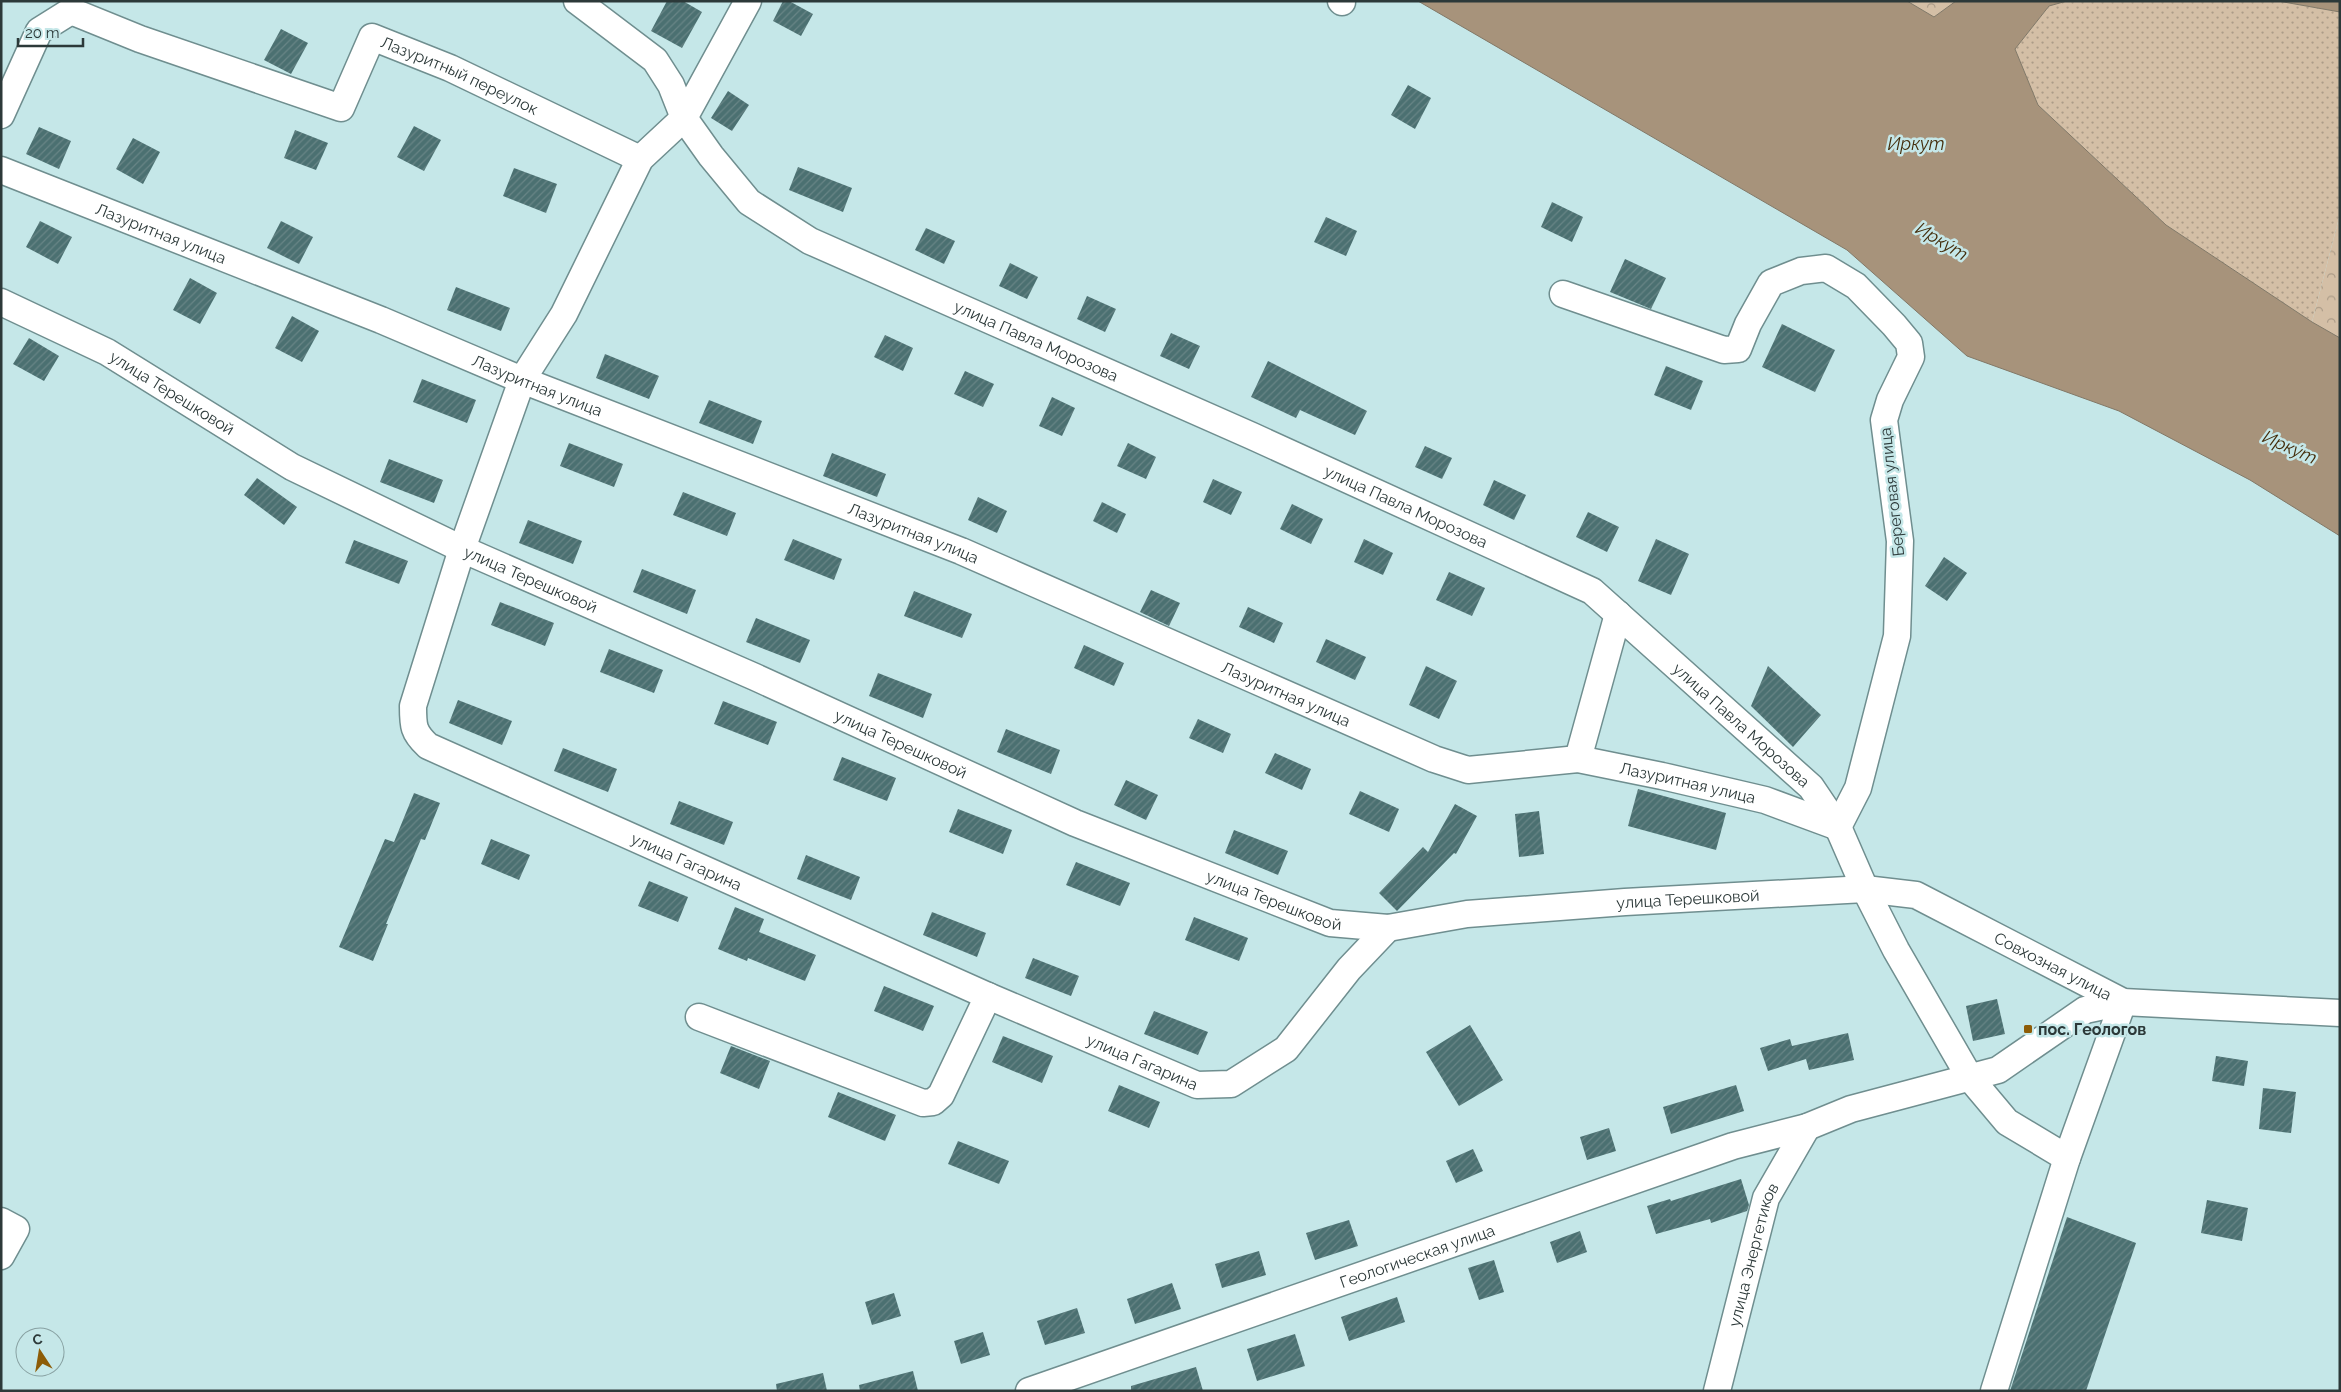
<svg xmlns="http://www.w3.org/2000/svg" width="2341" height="1392" font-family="Raleway,sans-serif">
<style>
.grass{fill:url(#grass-dots)}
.forest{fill:url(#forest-crowns)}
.water{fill:#a7937b;stroke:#827867}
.building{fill:url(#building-hatch)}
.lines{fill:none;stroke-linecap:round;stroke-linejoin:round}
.minor-casing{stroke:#6f8e8f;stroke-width:29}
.minor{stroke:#fff;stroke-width:26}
.poi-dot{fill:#8d5c07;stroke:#c5e7e8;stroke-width:2}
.labels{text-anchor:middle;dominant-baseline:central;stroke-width:5;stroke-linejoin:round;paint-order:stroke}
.street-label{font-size:16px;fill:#2c3939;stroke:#c5e7e8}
.poi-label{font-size:16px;font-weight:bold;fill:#2c3939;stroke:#c5e7e8;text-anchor:start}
.water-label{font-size:18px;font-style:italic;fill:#442d0b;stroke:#c5e7e8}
</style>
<defs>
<pattern id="grass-dots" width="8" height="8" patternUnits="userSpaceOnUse" patternTransform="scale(1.25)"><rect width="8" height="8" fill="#d4bfa6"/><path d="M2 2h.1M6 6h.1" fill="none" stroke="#ac9c88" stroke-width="1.8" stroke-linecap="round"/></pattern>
<pattern id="forest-crowns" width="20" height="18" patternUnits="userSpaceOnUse" patternTransform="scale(1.25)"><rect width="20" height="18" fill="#d4bfa6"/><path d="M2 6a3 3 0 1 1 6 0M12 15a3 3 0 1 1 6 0" fill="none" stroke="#ac9c88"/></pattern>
<pattern id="building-hatch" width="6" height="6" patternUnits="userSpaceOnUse" patternTransform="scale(1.25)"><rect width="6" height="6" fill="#4b7071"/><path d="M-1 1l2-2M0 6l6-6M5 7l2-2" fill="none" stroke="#688586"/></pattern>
</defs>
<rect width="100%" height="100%" fill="#c5e7e8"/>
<path class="grass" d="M2067 1H2278L2340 12V214L2312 322 2166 225 2038 105 2015 49 2049 6Z"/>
<g class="forest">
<path d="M1907 1H1956L1934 17Z"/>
<path d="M2340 214V338L2312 322Z"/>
</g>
<g class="water">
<path d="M1418 1H1907L1934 17 1956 1H2067L2049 6 2015 49 2038 105 2166 225 2312 322 2340 338V536L2250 480 2119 411 1967 356 1847 250Z"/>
<path d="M2278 1H2340V12Z"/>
</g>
<g class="building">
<path d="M667 1H683L702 12 682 48 651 31Z"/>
<path d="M783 1H789L813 14 801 36 773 21Z"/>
<path d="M281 29 308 43 291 74 264 60Z"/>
<path d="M1408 85 1431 98 1415 129 1391 115Z"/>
<path d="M728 91 749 105 732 131 711 118Z"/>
<path d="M414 126 441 140 424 171 397 157Z"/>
<path d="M39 127 71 141 59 169 26 154Z"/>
<path d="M295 130 328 143 316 170 284 158Z"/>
<path d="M133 138 160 152 143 184 116 169Z"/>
<path d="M798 167 852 188 843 212 789 190Z"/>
<path d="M514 168 557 184 546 213 503 196Z"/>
<path d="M1552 202 1583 217 1572 242 1541 227Z"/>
<path d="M1326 217 1357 231 1346 256 1314 242Z"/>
<path d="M40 221 72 237 58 264 26 247Z"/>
<path d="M281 221 313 237 299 264 267 248Z"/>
<path d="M926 228 955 241 944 264 915 250Z"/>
<path d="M1625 259 1666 278 1651 309 1610 292Z"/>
<path d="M1010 263 1038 277 1027 299 999 286Z"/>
<path d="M190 278 217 293 200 324 173 310Z"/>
<path d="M456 287 510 308 501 331 447 310Z"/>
<path d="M1087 296 1116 309 1105 332 1077 319Z"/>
<path d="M292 316 319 331 302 362 275 348Z"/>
<path d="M1782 324 1835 350 1815 392 1762 367Z"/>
<path d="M1171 333 1200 346 1189 369 1160 356Z"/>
<path d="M885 335 913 348 903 371 874 357Z"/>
<path d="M29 338 59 356 44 381 13 364Z"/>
<path d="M605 354 659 376 649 399 596 378Z"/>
<path d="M1268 361 1367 411 1355 435 1300 410 1296 418 1251 397Z"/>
<path d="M1666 366 1703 381 1691 410 1654 395Z"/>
<path d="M965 371 994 384 983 407 954 394Z"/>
<path d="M422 379 476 400 467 423 413 402Z"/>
<path d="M1052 397 1075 408 1062 436 1039 426Z"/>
<path d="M709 400 762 421 753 444 699 423Z"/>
<path d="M569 443 623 464 614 487 560 466Z"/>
<path d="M1128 443 1156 457 1146 479 1117 466Z"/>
<path d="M1425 446 1452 458 1442 479 1415 467Z"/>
<path d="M832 453 886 474 877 497 823 476Z"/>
<path d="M389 459 443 480 434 503 380 482Z"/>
<path d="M257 478 297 507 284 525 244 495Z"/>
<path d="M1213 479 1242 492 1231 515 1203 502Z"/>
<path d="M1494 480 1526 495 1514 520 1483 505Z"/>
<path d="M683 492 736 513 727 536 673 515Z"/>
<path d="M978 497 1007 511 997 533 968 520Z"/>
<path d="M1102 502 1126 514 1117 533 1093 521Z"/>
<path d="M1292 504 1323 519 1311 544 1280 529Z"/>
<path d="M1588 512 1619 527 1607 552 1576 537Z"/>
<path d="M528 520 582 541 573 564 519 543Z"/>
<path d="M793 539 842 559 834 580 784 560Z"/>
<path d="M1364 539 1393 553 1383 575 1354 562Z"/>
<path d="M1656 539 1689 554 1671 595 1638 581Z"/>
<path d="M354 540 408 561 399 584 345 563Z"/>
<path d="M1944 557 1967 573 1947 601 1925 586Z"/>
<path d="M642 569 696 590 687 614 633 592Z"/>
<path d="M1449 572 1485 588 1472 616 1436 600Z"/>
<path d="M1151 590 1180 603 1169 626 1140 612Z"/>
<path d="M914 591 972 614 962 638 904 616Z"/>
<path d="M500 602 554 623 545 646 491 625Z"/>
<path d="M1248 607 1283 623 1274 643 1239 627Z"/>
<path d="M756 618 810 640 800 663 746 642Z"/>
<path d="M1326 639 1366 657 1355 680 1316 662Z"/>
<path d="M1084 645 1124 663 1114 686 1074 668Z"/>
<path d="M609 649 663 670 654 693 600 672Z"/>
<path d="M1426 666 1457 681 1439 719 1409 705Z"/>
<path d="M1768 666 1821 715 1793 747 1751 706Z"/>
<path d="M878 673 932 694 923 718 869 696Z"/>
<path d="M458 700 512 721 502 745 449 723Z"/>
<path d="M723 701 777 722 768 745 714 724Z"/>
<path d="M1198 719 1231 734 1223 753 1189 738Z"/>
<path d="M1006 729 1060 750 1051 774 997 752Z"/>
<path d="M563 748 617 769 608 792 554 771Z"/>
<path d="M1275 753 1311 769 1302 790 1265 773Z"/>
<path d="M842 757 896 778 887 801 833 780Z"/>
<path d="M1126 780 1158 795 1146 820 1114 805Z"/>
<path d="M1638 789 1726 813 1716 850 1628 826Z"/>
<path d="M1360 791 1399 809 1389 832 1349 814Z"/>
<path d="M414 793 440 803 425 840 421 839 386 924H388L373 961 339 947 385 839 394 842Z"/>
<path d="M679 801 733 822 724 845 670 824Z"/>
<path d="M1455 804 1477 816 1456 854 1454 853 1397 911 1379 893 1423 847 1428 852Z"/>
<path d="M958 809 1012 830 1003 854 949 832Z"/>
<path d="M1539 811 1544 854 1519 857 1515 814Z"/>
<path d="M1234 830 1288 851 1278 875 1225 853Z"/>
<path d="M491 839 530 855 519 880 481 864Z"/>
<path d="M806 855 860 877 851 900 797 879Z"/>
<path d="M1076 862 1130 883 1120 906 1066 885Z"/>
<path d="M649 881 688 897 678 922 638 906Z"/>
<path d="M735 907 764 919 759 932 816 955 805 981 748 958 747 961 718 949Z"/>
<path d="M932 912 986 933 977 957 923 935Z"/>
<path d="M1194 917 1248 938 1239 961 1185 940Z"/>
<path d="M1033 958 1079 976 1071 996 1025 978Z"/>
<path d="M884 986 934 1006 923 1031 874 1011Z"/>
<path d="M1997 999 2005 1034 1973 1041 1966 1006Z"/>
<path d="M1154 1011 1208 1032 1198 1055 1144 1034Z"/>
<path d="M1470 1025 1503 1080 1459 1106 1426 1052Z"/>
<path d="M1848 1033 1854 1060 1809 1070 1806 1059 1768 1071 1760 1048 1790 1039 1792 1046Z"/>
<path d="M1003 1036 1053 1056 1042 1083 992 1062Z"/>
<path d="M731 1046 770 1061 759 1089 720 1073Z"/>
<path d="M2216 1056 2248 1061 2244 1086 2212 1081Z"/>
<path d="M1119 1085 1160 1102 1149 1128 1108 1111Z"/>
<path d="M1736 1085 1744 1111 1671 1134 1663 1107Z"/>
<path d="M2263 1088 2296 1092 2291 1133 2259 1129Z"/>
<path d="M838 1092 896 1115 885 1141 828 1117Z"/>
<path d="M1609 1128 1616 1151 1587 1160 1580 1137Z"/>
<path d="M958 1141 1009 1161 999 1184 948 1164Z"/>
<path d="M1473 1149 1483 1171 1456 1183 1446 1161Z"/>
<path d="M1741 1179 1749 1205 1747 1211 1711 1223 1710 1219 1656 1234 1647 1206 1670 1199 1671 1201Z"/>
<path d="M2207 1200 2248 1208 2242 1241 2201 1233Z"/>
<path d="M2067 1217 2136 1243 2086 1391H2010Z"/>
<path d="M1349 1220 1358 1246 1315 1260 1306 1233Z"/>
<path d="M1580 1231 1587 1252 1557 1263 1550 1242Z"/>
<path d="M1259 1251 1266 1275 1222 1288 1215 1264Z"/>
<path d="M1494 1260 1504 1292 1479 1300 1468 1268Z"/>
<path d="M1172 1283 1181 1309 1135 1324 1127 1299Z"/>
<path d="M894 1293 901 1316 872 1325 865 1302Z"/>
<path d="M1397 1297 1405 1322 1349 1341 1341 1317Z"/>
<path d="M1077 1308 1085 1333 1045 1345 1037 1321Z"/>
<path d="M983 1332 990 1355 961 1364 954 1341Z"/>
<path d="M1295 1334 1305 1366 1257 1381 1247 1349Z"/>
<path d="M1196 1367 1203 1391H1131V1386Z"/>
<path d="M913 1371 918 1391H860L859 1385Z"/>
<path d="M823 1373 827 1391H777L776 1384Z"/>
</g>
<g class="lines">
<g class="minor-casing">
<g id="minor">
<path id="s1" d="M577 1 655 60 671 85 684 118 711 156 749 202 810 241 1252 436 1592 591 1811 787 1838 827 1865 889 1896 950 1970 1078 2007 1122 2067 1158"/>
<path id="s2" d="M748 1 684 118 640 159 564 314 522 380 462 549 413 706C413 726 413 732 428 746L988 996 1197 1085 1231 1084 1286 1049 1349 969 1388 928"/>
<path d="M1341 1 1342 2"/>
<path id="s3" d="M1 115 39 31 71 11 140 39 341 108 372 37 450 68 640 159"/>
<path id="s4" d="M1 170 381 320 522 380 961 551 1434 759 1468 770 1578 759 1662 776 1765 800 1838 827 1858 788 1897 636 1900 541 1884 420 1890 400 1911 357 1909 343 1894 325 1856 286 1826 268 1801 271 1771 283 1748 324 1738 349 1724 350 1563 294"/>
<path id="s5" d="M1 302 107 352 292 467 462 549 755 677 1075 823 1330 923 1388 928 1467 914 1625 902 1865 889 1916 895 2123 1002 2340 1013"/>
<path d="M1578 759 1618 614"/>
<path d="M699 1017 923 1103 933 1102 941 1095 988 996"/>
<path d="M1 1221 16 1229 1 1256"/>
<path id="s6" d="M1029 1391 1733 1146 1807 1127 1851 1109 1998 1070 2085 1010 2123 1002"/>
<path id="s7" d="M1717 1391 1766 1198 1807 1127"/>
<path d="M1994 1391 2067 1158 2123 1002"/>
</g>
</g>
<use href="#minor" class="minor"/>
</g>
<rect class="poi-dot" x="2023" y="1024" width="10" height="10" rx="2.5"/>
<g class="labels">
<g class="street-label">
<text stroke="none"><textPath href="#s3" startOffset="590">Лазуритный переулок</textPath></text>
<text stroke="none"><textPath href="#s4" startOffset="172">Лазуритная улица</textPath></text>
<text stroke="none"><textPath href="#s1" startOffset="589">улица Павла Морозова</textPath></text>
<text stroke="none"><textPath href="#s4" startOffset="578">Лазуритная улица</textPath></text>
<text stroke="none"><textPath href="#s5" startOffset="194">улица Терешковой</textPath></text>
<text transform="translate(1892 492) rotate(-96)">Береговая улица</text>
<text stroke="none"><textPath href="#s1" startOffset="994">улица Павла Морозова</textPath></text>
<text stroke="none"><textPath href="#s4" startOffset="982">Лазуритная улица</textPath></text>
<text stroke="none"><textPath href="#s5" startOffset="599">улица Терешковой</textPath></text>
<text stroke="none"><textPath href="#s4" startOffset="1388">Лазуритная улица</textPath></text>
<text stroke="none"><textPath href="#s1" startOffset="1399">улица Павла Морозова</textPath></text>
<text stroke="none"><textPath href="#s5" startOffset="1004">улица Терешковой</textPath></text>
<text stroke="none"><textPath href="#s4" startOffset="1808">Лазуритная улица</textPath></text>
<text stroke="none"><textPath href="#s2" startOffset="1116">улица Гагарина</textPath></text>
<text stroke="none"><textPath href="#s5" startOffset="1409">улица Терешковой</textPath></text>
<text stroke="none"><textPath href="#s5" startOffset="1829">улица Терешковой</textPath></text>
<text stroke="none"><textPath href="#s5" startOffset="2212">Совхозная улица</textPath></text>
<text stroke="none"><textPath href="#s2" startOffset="1614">улица Гагарина</textPath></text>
<text stroke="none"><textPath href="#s6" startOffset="411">Геологическая улица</textPath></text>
<text stroke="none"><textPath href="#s7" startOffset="141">улица Энергетиков</textPath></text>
</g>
<g class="poi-label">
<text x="2038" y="1029">пос. Геологов</text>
</g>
<g class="water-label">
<text x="1916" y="143">Иркут</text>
<text transform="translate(1942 241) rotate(31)">Ирку́т</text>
<text transform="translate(2290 447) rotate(24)">Ирку́т</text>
</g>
</g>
<rect width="2341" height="1392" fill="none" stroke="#2c3939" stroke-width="5"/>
<g transform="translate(40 1352) rotate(348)"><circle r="24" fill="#c5e7e8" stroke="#88a1a2"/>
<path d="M0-4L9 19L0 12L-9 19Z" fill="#8d5c07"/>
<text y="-8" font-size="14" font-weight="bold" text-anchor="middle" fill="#2c3939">С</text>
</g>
<path d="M18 38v8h65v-8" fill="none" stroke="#2c3939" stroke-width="2.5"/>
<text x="25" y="38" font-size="15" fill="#2c3939" stroke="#c5e7e8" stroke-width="4" paint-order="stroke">20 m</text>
</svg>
